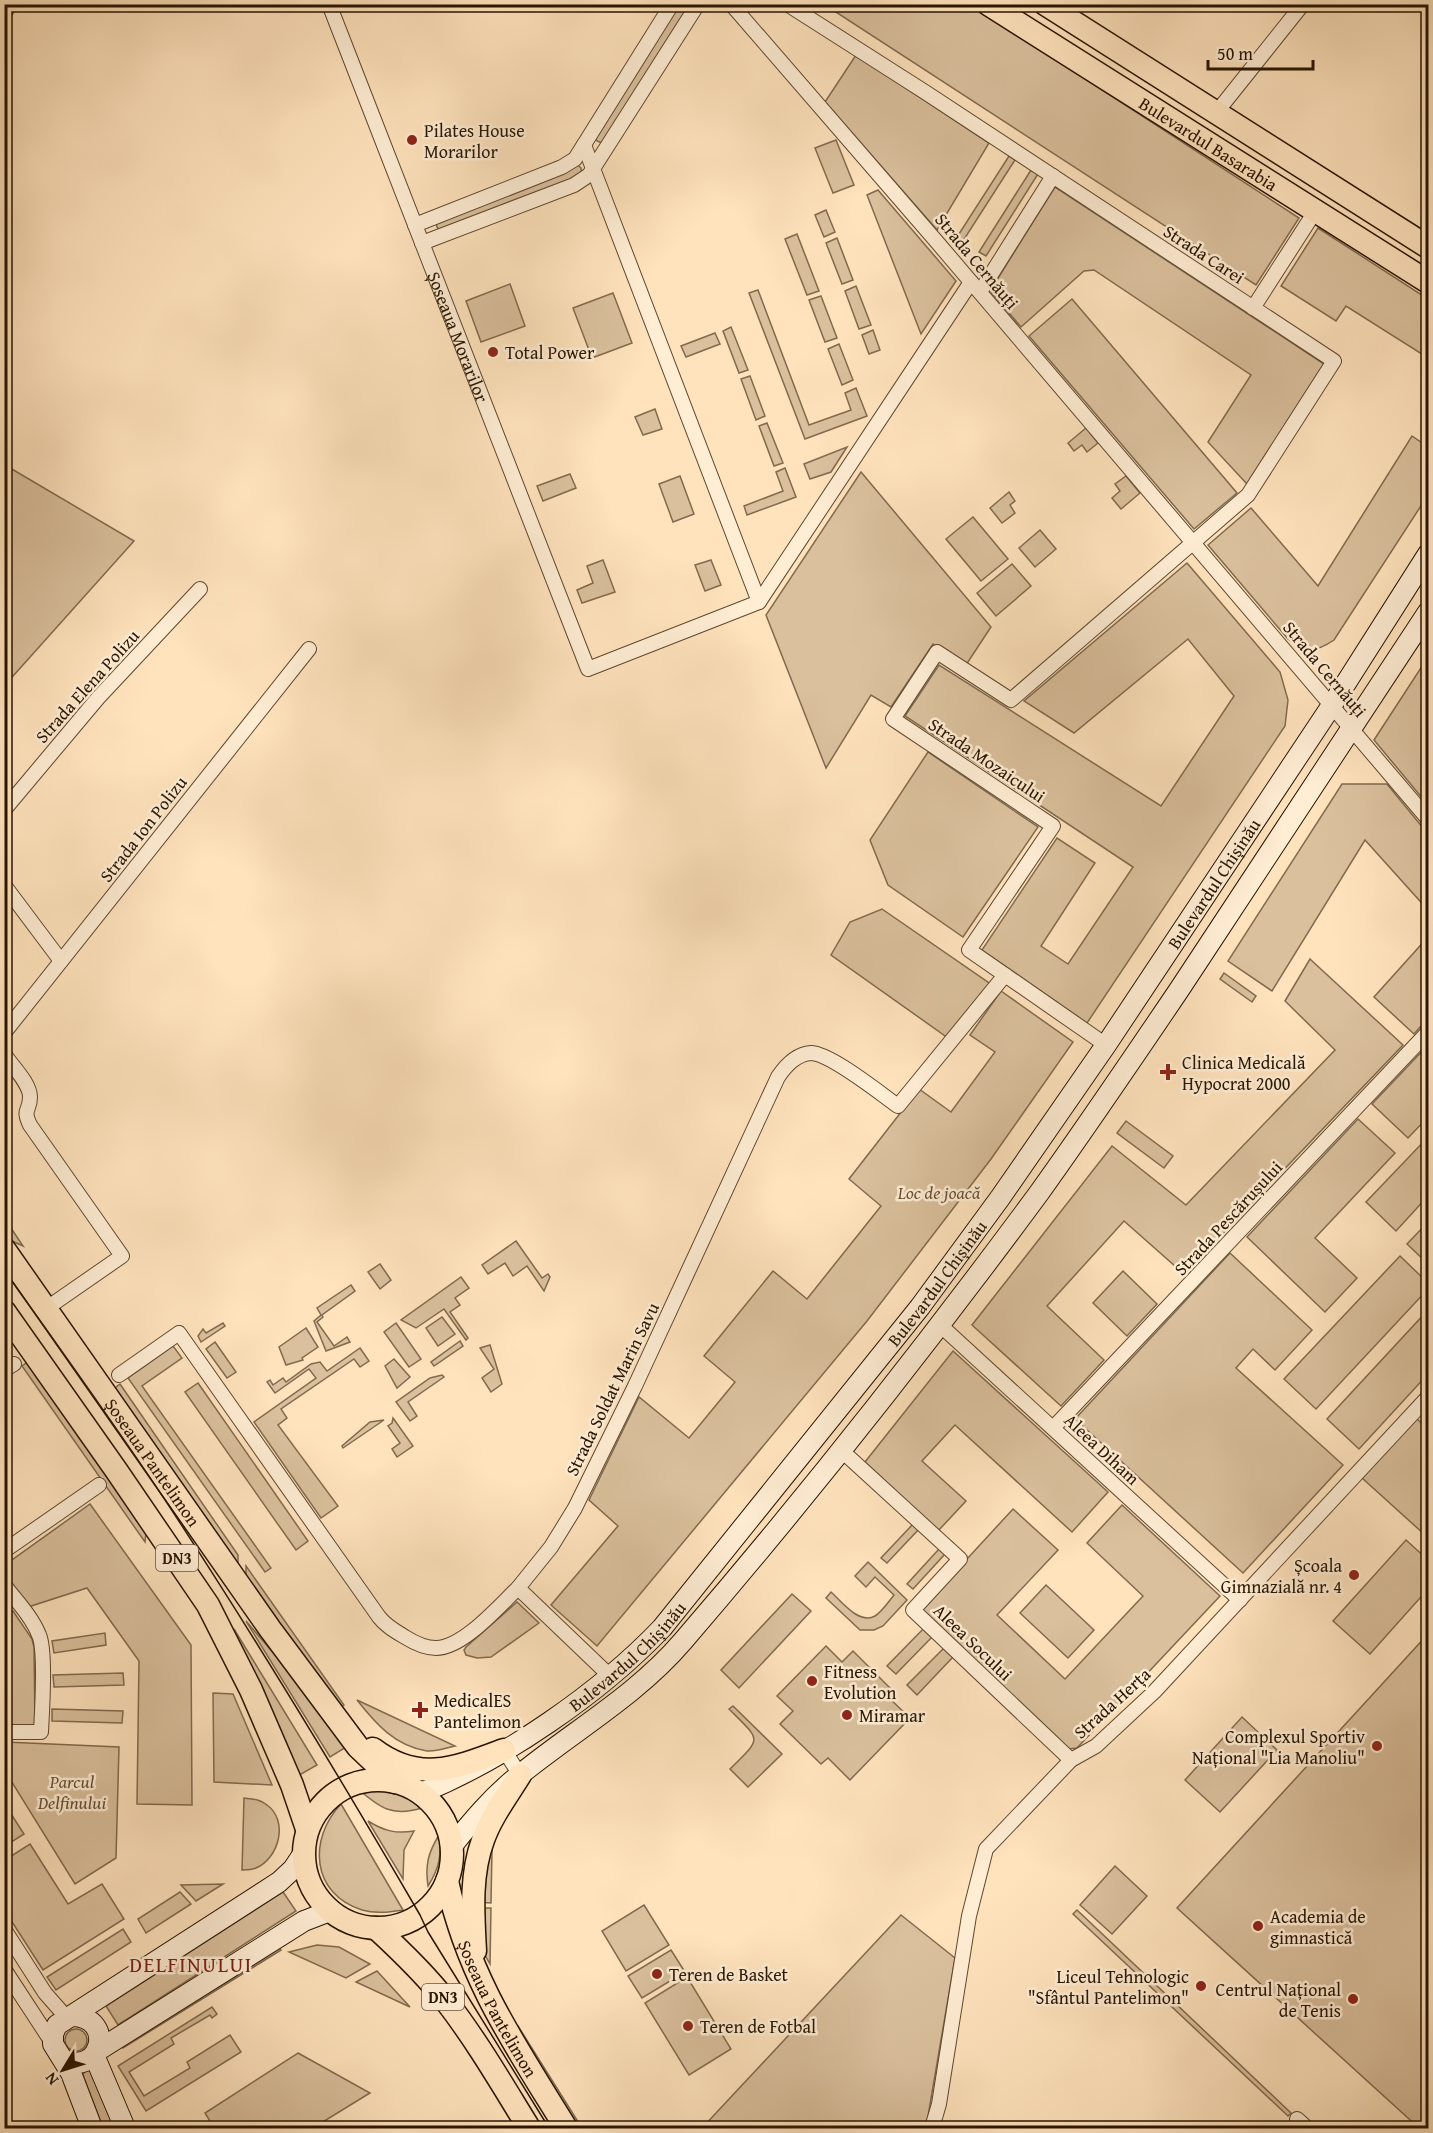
<svg xmlns="http://www.w3.org/2000/svg" width="1433" height="2133" font-family="'Gentium Book Plus',serif">
<style>
.green{fill:#dac09d;stroke:#816a4e;stroke-width:1.5}
.lines{fill:none;stroke-linecap:round;stroke-linejoin:round}
.street-casing{stroke:#5e482f;stroke-width:16}
.secondary-casing{stroke:#281500;stroke-width:22}
.primary-casing{stroke:#281500;stroke-width:25}
.street{stroke:#ffedd4;stroke-width:14}
.secondary{stroke:#ffedd4;stroke-width:20}
.primary{stroke:#ffe3bd;stroke-width:22}
.tram{stroke:#281500;stroke-width:1.5}
.poi-dot{fill:#8f2418;stroke:#ffedd4;stroke-width:2}
.labels{text-anchor:middle;dominant-baseline:central;stroke-width:5;stroke-linejoin:round;paint-order:stroke}
.shield{fill:#ffedd4;stroke:#685640;stroke-width:1.5}
.shield-label{font-size:16px;font-weight:bold;fill:#281500}
.poi-label{font-size:18px;fill:#281500;stroke:#ffedd4;text-anchor:start}
.street-label{font-size:18px;fill:#281500;stroke:#ffedd4}
.park-label{font-size:18px;font-style:italic;fill:#665137;stroke:#ffedd4}
.quarter-label{font-size:21px;letter-spacing:1.5px;fill:#7a1f14;stroke:#ffedd4}
</style>
<rect width="100%" height="100%" fill="#ffe3bd"/>
<filter id="stains"><feTurbulence type="fractalNoise" baseFrequency=".00333" numOctaves="4"/><feColorMatrix values="0 0 0 0 .2 0 0 0 0 .09 0 0 0 0 .02 0 0 0 .5 -.17"/></filter>
<radialGradient id="worn" r=".72"><stop offset=".6" stop-color="#630" stop-opacity="0"/><stop offset="1" stop-color="#630" stop-opacity=".3"/></radialGradient>
<g class="green">
<path d="M676 5H695L602 143 597 141 595 136Z"/>
<path d="M825 5H971L1299 218 1256 285Z"/>
<path d="M856 55 989 143 937 230 825 102Z"/>
<path d="M836 140 854 185 833 193 815 148Z"/>
<path d="M1009 156 1015 160 963 241 957 237Z"/>
<path d="M578 165 581 168 582 177 441 232C437 228 435 225 437 220Z"/>
<path d="M1031 170 1038 174 986 256 979 252Z"/>
<path d="M1055 187 1324 364 1247 484 1208 442 1251 375 1094 270 1084 271 1021 327 990 291Z"/>
<path d="M878 190 956 281 921 334 867 195Z"/>
<path d="M826 210 835 232 824 237 815 215Z"/>
<path d="M1318 228 1428 299V358L1346 306 1336 321 1281 286Z"/>
<path d="M797 234 819 291 807 295 785 239Z"/>
<path d="M837 238 853 280 842 284 826 243Z"/>
<path d="M510 284 525 326 481 342 466 301Z"/>
<path d="M856 286 871 325 859 329 845 291Z"/>
<path d="M758 290 809 425 851 410 845 393 856 388 867 416 805 439 749 293Z"/>
<path d="M613 293 632 343 592 358 573 308Z"/>
<path d="M821 296 837 338 825 342 809 300Z"/>
<path d="M1072 299 1237 493 1194 529 1029 336Z"/>
<path d="M731 327 748 370 739 373 723 331Z"/>
<path d="M873 330 880 350 869 354 862 335Z"/>
<path d="M715 333 720 344 686 357 681 346Z"/>
<path d="M839 344 853 380 842 385 828 349Z"/>
<path d="M750 376 765 416 756 420 741 379Z"/>
<path d="M655 409 662 429 643 435 635 417Z"/>
<path d="M767 423 783 463 774 466 759 426Z"/>
<path d="M1086 428 1098 443 1087 452 1082 445 1074 451 1068 443Z"/>
<path d="M1412 436 1428 447V495L1334 640C1315 653 1307 652 1288 639L1208 545 1251 508 1318 586Z"/>
<path d="M847 447 831 472 810 479 804 464Z"/>
<path d="M5 465 134 541 5 685Z"/>
<path d="M785 468 796 497 747 515 744 506 783 491 776 472Z"/>
<path d="M861 472 991 627 966 665 933 644 891 707 871 695 826 768 766 615Z"/>
<path d="M570 474 576 488 543 501 537 486Z"/>
<path d="M680 476 694 514 673 522 659 484Z"/>
<path d="M1126 476 1140 493 1121 509 1112 498 1120 491 1115 484Z"/>
<path d="M1009 492 1015 501 1010 505 1015 513 1002 523 990 508Z"/>
<path d="M973 517 1008 559 981 581 946 539Z"/>
<path d="M1040 530 1056 549 1035 567 1019 548Z"/>
<path d="M603 560 615 592 582 603 577 590 593 583 587 566Z"/>
<path d="M711 560 721 585 705 591 695 565Z"/>
<path d="M1187 563 1280 672 1288 700 1285 726 1087 1023 982 950 1057 838 1095 863 1041 946 1068 964 1133 867 905 716 939 665 1161 806 1234 696 1188 639 1074 733 1024 701Z"/>
<path d="M1012 564 1031 586 996 616 977 593Z"/>
<path d="M1428 657V805L1374 740Z"/>
<path d="M928 752 1038 827 963 937 888 885 870 840Z"/>
<path d="M1342 784H1387L1428 834V910L1365 840 1272 991 1228 961Z"/>
<path d="M882 909 992 985 948 1038 831 955 850 922Z"/>
<path d="M1428 937V1018L1414 1034 1374 997Z"/>
<path d="M1310 959 1403 1045 1184 1274 1124 1221 1047 1306 1104 1360 1061 1406 972 1325 1112 1146 1186 1205 1335 1050 1285 1001Z"/>
<path d="M1224 973 1256 996 1252 1002 1220 979Z"/>
<path d="M1001 991 1073 1042 991 1159 867 1321 597 1646 551 1605 618 1526 589 1500 639 1397 689 1438 735 1382 704 1356 773 1271 807 1299 881 1206 849 1179 919 1089 951 1112 995 1052 970 1035Z"/>
<path d="M1428 1045V1117L1408 1138 1372 1104Z"/>
<path d="M1358 1119 1395 1153 1315 1238 1357 1278 1325 1312 1247 1237Z"/>
<path d="M1126 1121 1173 1156 1164 1168 1117 1133Z"/>
<path d="M1428 1137V1196L1396 1231 1366 1202Z"/>
<path d="M5 1219 23 1246 5 1238Z"/>
<path d="M1428 1222V1264L1407 1244Z"/>
<path d="M516 1241 542 1278 548 1274 550 1277 544 1291 527 1266 513 1276 505 1263 488 1274 482 1265Z"/>
<path d="M1230 1253 1312 1330 1275 1370 1253 1349 1236 1368 1343 1465 1243 1573 1075 1419Z"/>
<path d="M1400 1256 1428 1283V1289L1316 1409 1284 1379Z"/>
<path d="M380 1264 391 1280 380 1289 368 1272Z"/>
<path d="M1123 1271 1157 1304 1127 1336 1093 1303Z"/>
<path d="M461 1277 469 1288 455 1298 460 1305 450 1312 468 1338 466 1340 444 1309 416 1328 401 1320Z"/>
<path d="M351 1285 355 1291 322 1315 323 1317 317 1322 334 1346 347 1337 350 1342 326 1351 314 1321 321 1315 317 1308Z"/>
<path d="M1428 1310V1374L1359 1449 1327 1419Z"/>
<path d="M442 1317 455 1334 438 1346 426 1328Z"/>
<path d="M223 1323 225 1326 201 1342 198 1336 203 1329 206 1333Z"/>
<path d="M396 1323 421 1359 409 1367 384 1332Z"/>
<path d="M306 1328 318 1347 302 1358 303 1360 286 1365 279 1347Z"/>
<path d="M460 1341 463 1346 434 1366 431 1362Z"/>
<path d="M215 1342 236 1372 227 1378 206 1349Z"/>
<path d="M490 1345 502 1384 491 1392 482 1378 494 1369 480 1348Z"/>
<path d="M173 1346 182 1358 142 1386 271 1568 265 1572 128 1378Z"/>
<path d="M360 1348 369 1361 360 1367 354 1359 281 1409 287 1418 278 1425 338 1506 321 1518 254 1422 316 1378 309 1369 275 1393 267 1382 270 1380 273 1385 283 1378 286 1382 311 1364 320 1362 327 1371Z"/>
<path d="M953 1351 1108 1492 1072 1532 955 1425 922 1461 966 1501 938 1531 865 1462Z"/>
<path d="M32 1359 147 1524 145 1542 22 1366Z"/>
<path d="M394 1359 410 1377 397 1388 385 1366Z"/>
<path d="M442 1375 444 1377 408 1402 417 1416 410 1421 396 1402 430 1378Z"/>
<path d="M198 1383 308 1541 296 1550 185 1392Z"/>
<path d="M120 1384 238 1555V1575L111 1391Z"/>
<path d="M393 1418 413 1446 397 1457 392 1449 400 1443 388 1426 392 1423Z"/>
<path d="M1417 1419 1428 1429V1531L1425 1535 1362 1478Z"/>
<path d="M384 1420 343 1448 342 1446 370 1422Z"/>
<path d="M90 1504 191 1645 192 1805 137 1804 139 1661 87 1588 28 1607 5 1575V1565Z"/>
<path d="M1122 1505 1220 1596 1077 1748 1068 1749 920 1610 1013 1509 1058 1550 997 1615 1065 1679 1143 1596 1087 1543Z"/>
<path d="M913 1524 919 1529 887 1563 881 1558Z"/>
<path d="M1406 1540 1428 1560V1589L1370 1654 1333 1621Z"/>
<path d="M939 1549 945 1554 913 1589 907 1584Z"/>
<path d="M868 1562 907 1600 883 1626 874 1630H860L826 1598 831 1592C841 1601 859 1625 875 1616 882 1612 889 1601 894 1595L875 1577 866 1587 855 1576Z"/>
<path d="M246 1566 344 1705 335 1711 246 1585Z"/>
<path d="M1046 1585 1094 1630 1068 1658 1020 1613Z"/>
<path d="M792 1594 811 1611 739 1688 721 1670Z"/>
<path d="M517 1602 539 1623 491 1657 477 1658 466 1655 464 1650 466 1647Z"/>
<path d="M13 1611 32 1639 34 1647 35 1726H5L4 1617Z"/>
<path d="M246 1621 351 1744 330 1757Z"/>
<path d="M924 1628 932 1637 896 1674 887 1666Z"/>
<path d="M234 1629 317 1765 296 1777Z"/>
<path d="M105 1633 106 1645 54 1653 52 1641Z"/>
<path d="M1428 1634V2128H1419L1177 1908Z"/>
<path d="M826 1646 842 1662 853 1651 893 1691 888 1697 910 1718 850 1780 828 1758 821 1764 780 1724 793 1711 777 1696Z"/>
<path d="M944 1648 953 1657 917 1695 907 1685Z"/>
<path d="M123 1673 124 1685 54 1687 53 1675Z"/>
<path d="M213 1693 233 1694 272 1785 214 1782Z"/>
<path d="M357 1700 455 1746C446 1748 435 1752 427 1751 395 1746 376 1724 357 1700Z"/>
<path d="M733 1706 782 1754 748 1787 730 1769C762 1737 762 1742 729 1709Z"/>
<path d="M52 1709 123 1711 122 1723 52 1721Z"/>
<path d="M1242 1717 1277 1750 1220 1812 1185 1780Z"/>
<path d="M5 1742 119 1747 116 1858 75 1884 5 1771Z"/>
<path d="M376 1787C395 1789 407 1794 422 1808 392 1817 380 1808 358 1789Z"/>
<path d="M244 1798C252 1799 260 1799 267 1805 289 1821 279 1858 256 1868 252 1870 246 1870 242 1870Z"/>
<path d="M4 1803 24 1834 5 1846H4Z"/>
<path d="M341 1804 403 1910C389 1912 376 1914 362 1910 311 1894 308 1839 341 1804Z"/>
<path d="M368 1821C384 1831 396 1834 414 1831L404 1850 403 1879Z"/>
<path d="M439 1835C442 1855 439 1869 428 1886 425 1865 428 1853 439 1835Z"/>
<path d="M30 1844 68 1904 102 1884 124 1919 43 1970 5 1911V1860Z"/>
<path d="M492 1850 491 1903 476 1902 478 1873Z"/>
<path d="M1115 1866 1147 1896 1112 1934 1080 1905Z"/>
<path d="M223 1884 196 1901 181 1885Z"/>
<path d="M180 1892 191 1904 146 1933 138 1919Z"/>
<path d="M283 1892 296 1911 118 2025 106 2006Z"/>
<path d="M644 1905 669 1945 626 1971 602 1931Z"/>
<path d="M476 1908H491L490 1964 477 1941Z"/>
<path d="M1077 1910 1291 2113 1288 2116 1073 1914Z"/>
<path d="M901 1915 955 1958 926 2128H702Z"/>
<path d="M123 1929 131 1942 56 1990 47 1977Z"/>
<path d="M317 1945 339 1947 370 1964 346 1978 289 1952Z"/>
<path d="M278 1947 281 1950 123 2048 121 2045Z"/>
<path d="M671 1950 685 1972 642 1998 628 1976Z"/>
<path d="M377 1971 410 2007 356 1982Z"/>
<path d="M687 1977 731 2049 689 2075 645 2003Z"/>
<path d="M212 2007 217 2014 212 2018 210 2015 171 2038 174 2044 129 2072 144 2096 190 2068 187 2062 230 2035 241 2052 146 2111 118 2066Z"/>
<path d="M518 2026 582 2128H569L509 2031Z"/>
<circle cx="76" cy="2040" r="11"/>
<path d="M298 2053 370 2093 313 2128H214L205 2113Z"/>
<path d="M87 2069H90L115 2128H103L84 2078 83 2074Z"/>
</g>
<g class="lines">
<g class="street-casing">
<g id="street">
<path id="s1" d="M329 4 588 669 759 602 971 282"/>
<path d="M731 4 937 242 1428 819"/>
<path d="M787 4 925 92 1334 361 1248 495 1011 700 937 652 893 719 1053 826 969 950 1106 1045"/>
<path d="M1216 113 1303 4"/>
<path d="M584 145 759 602"/>
<path d="M415 225 562 167 575 159 672 4"/>
<path d="M422 243 574 185 589 175 698 4"/>
<path d="M980 292 1053 176"/>
<path d="M1253 308 1316 210"/>
<path d="M4 810 98 698 200 589"/>
<path d="M4 885 61 961"/>
<path d="M4 1033 309 649"/>
<path d="M4 1054C12 1066 30 1083 30 1097 30 1112 22 1108 30 1125L122 1256 47 1308"/>
<path d="M939 1324 1240 1600"/>
<path d="M4 1370 14 1364"/>
<path d="M119 1375 179 1333 379 1617C386 1626 395 1631 405 1637 413 1642 426 1648 436 1648 463 1648 499 1606 518 1588"/>
<path d="M1053 1428 1428 1032"/>
<path d="M841 1450 960 1559 913 1610 1071 1760"/>
<path d="M4 1551 99 1485"/>
<path d="M4 1585C16 1600 32 1617 39 1635 46 1650 42 1712 41 1732H4"/>
<path d="M610 1676 518 1588 551 1547 575 1508 635 1386 778 1077C786 1065 796 1054 811 1053 830 1053 881 1094 898 1106L1005 975"/>
<path d="M504 1750 520 1775"/>
<path d="M4 1929 45 1993 67 2018"/>
<path d="M4 1969 53 2044"/>
<path d="M1297 2119 1307 2128"/>
<path d="M932 2128 939 2104 969 1916 986 1849 1071 1760 1096 1746 1154 1692 1428 1397"/>
</g>
</g>
<g class="secondary-casing">
<g id="secondary">
<path d="M4 8 6 4"/>
<path id="s2" d="M421 1793C504 1759 600 1693 662 1628L920 1307 1000 1198 1106 1045 1332 705 1428 554"/>
<path d="M452 1846C472 1821 492 1797 517 1777 573 1731 636 1696 683 1641 807 1497 926 1346 1039 1193 1087 1126 1133 1058 1179 990 1263 864 1346 738 1428 612"/>
<path d="M97 2051 304 1921 330 1911"/>
<path d="M94 2055 125 2128"/>
<path d="M64 2060C101 2076 116 2018 73 2016"/>
<path d="M92 2128 71 2073 53 2044V2034L57 2025 279 1882 293 1869 303 1854"/>
</g>
</g>
<g class="primary-casing">
<g id="primary">
<path id="s3" d="M988 4 1428 282"/>
<path d="M1045 4 1428 247"/>
<path id="s4" d="M4 1249 270 1629 358 1747 395 1782"/>
<path d="M4 1311 116 1470 208 1605 251 1690 292 1785 307 1829"/>
<path d="M373 1749C419 1784 456 1768 504 1750"/>
<circle cx="378" cy="1854" r="74"/>
<path id="s5" d="M447 1881C468 1978 515 2045 566 2128"/>
<path d="M376 1928C401 1951 426 1975 446 2001 477 2041 503 2086 529 2128"/>
<path d="M475 1951C473 1914 470 1875 483 1840 491 1817 507 1796 520 1775"/>
</g>
</g>
<use href="#street" class="street"/>
<use href="#secondary" class="secondary"/>
<use href="#primary" class="primary"/>
<path class="tram" d="M4 1270C61 1350 119 1430 173 1512 259 1644 341 1779 420 1915L428 1932 549 2128"/>
</g>
<g class="poi-dot">
<circle cx="412" cy="140" r="6"/>
<circle cx="493" cy="352" r="6"/>
<path d="M1165 1063h6v6h6v6h-6v6h-6v-6h-6v-6h6z"/>
<circle cx="1354" cy="1575" r="6"/>
<circle cx="812" cy="1681" r="6"/>
<path d="M417 1701h6v6h6v6h-6v6h-6v-6h-6v-6h6z"/>
<circle cx="847" cy="1715" r="6"/>
<circle cx="1377" cy="1746" r="6"/>
<circle cx="1258" cy="1926" r="6"/>
<circle cx="657" cy="1974" r="6"/>
<circle cx="1201" cy="1986" r="6"/>
<circle cx="1353" cy="1999" r="6"/>
<circle cx="688" cy="2026" r="6"/>
</g>
<g class="labels">
<g class="shield">
<rect x="156" y="1545" width="42" height="26" rx="4.5"/>
<rect x="422" y="1984" width="42" height="26" rx="4.5"/>
</g>
<g class="shield-label">
<text x="177" y="1558">DN3</text>
<text x="443" y="1997">DN3</text>
</g>
<g class="poi-label">
<text x="424" y="130">Pilates House<tspan x="424" dy="21">Morarilor</tspan></text>
<text x="505" y="352">Total Power</text>
<text x="1182" y="1062">Clinica Medicală<tspan x="1182" dy="21">Hypocrat 2000</tspan></text>
<text x="1342" y="1565" text-anchor="end">Școala<tspan x="1342" dy="21">Gimnazială nr. 4</tspan></text>
<text x="824" y="1671">Fitness<tspan x="824" dy="21">Evolution</tspan></text>
<text x="434" y="1700">MedicalES<tspan x="434" dy="21">Pantelimon</tspan></text>
<text x="859" y="1715">Miramar</text>
<text x="1365" y="1736" text-anchor="end">Complexul Sportiv<tspan x="1365" dy="21">Național "Lia Manoliu"</tspan></text>
<text x="1270" y="1916">Academia de<tspan x="1270" dy="21">gimnastică</tspan></text>
<text x="669" y="1974">Teren de Basket</text>
<text x="1189" y="1976" text-anchor="end">Liceul Tehnologic<tspan x="1189" dy="21">"Sfântul Pantelimon"</tspan></text>
<text x="1341" y="1989" text-anchor="end">Centrul Național<tspan x="1341" dy="21">de Tenis</tspan></text>
<text x="700" y="2026">Teren de Fotbal</text>
</g>
<g class="street-label">
<text stroke="none"><textPath href="#s3" startOffset="261">Bulevardul Basarabia</textPath></text>
<text transform="translate(1204 254) rotate(33)">Strada Carei</text>
<text transform="translate(977 261) rotate(50)">Strada Cernăuți</text>
<text stroke="none"><textPath href="#s1" startOffset="357">Șoseaua Morarilor</textPath></text>
<text transform="translate(1325 669) rotate(50)">Strada Cernăuți</text>
<text transform="translate(87 686) rotate(-48)">Strada Elena Polizu</text>
<text transform="translate(987 760) rotate(34)">Strada Mozaicului</text>
<text transform="translate(143 829) rotate(-52)">Strada Ion Polizu</text>
<text stroke="none"><textPath href="#s2" startOffset="1221">Bulevardul Chișinău</textPath></text>
<text transform="translate(1228 1218) rotate(-47)">Strada Pescărușului</text>
<text stroke="none"><textPath href="#s2" startOffset="735">Bulevardul Chișinău</textPath></text>
<text transform="translate(612 1389) rotate(-64)">Strada Soldat Marin Savu</text>
<text transform="translate(1102 1449) rotate(43)">Aleea Diham</text>
<text stroke="none"><textPath href="#s4" startOffset="260">Șoseaua Pantelimon</textPath></text>
<text transform="translate(973 1642) rotate(44)">Aleea Socului</text>
<text stroke="none"><textPath href="#s2" startOffset="249">Bulevardul Chișinău</textPath></text>
<text transform="translate(1112 1703) rotate(-42)">Strada Herța</text>
<text stroke="none"><textPath href="#s5" startOffset="138">Șoseaua Pantelimon</textPath></text>
</g>
<g class="park-label">
<text x="939" y="1192">Loc de joacă</text>
<text x="72" y="1781">Parcul<tspan x="72" dy="21">Delfinului</tspan></text>
</g>
<g class="quarter-label">
<text x="191" y="1964">DELFINULUI</text>
</g>
</g>
<rect width="1433" height="2133" fill="none" stroke="#ffe3bd" stroke-width="24"/>
<rect x="6" y="6" width="1421" height="2121" fill="none" stroke="#281500" stroke-width="3"/>
<rect x="12" y="12" width="1409" height="2109" fill="none" stroke="#281500" stroke-width="1.5"/>
<g transform="translate(63 2070) rotate(232)" stroke="#ffedd4" stroke-width="4.5" paint-order="stroke">
<path d="M0-4.5L10 22L0 15L-10 22Z" fill="#281500"/>
<text y="-9" font-size="16" font-weight="bold" text-anchor="middle" fill="#281500">N</text>
</g>
<path d="M1208 60v9h105v-9" fill="none" stroke="#281500" stroke-width="3"/>
<text x="1217" y="60" font-size="18" fill="#281500" stroke="#ffedd4" stroke-width="4.5" paint-order="stroke">50 m</text>
<rect width="100%" height="100%" filter="url(#stains)"/>
<rect width="100%" height="100%" fill="url(#worn)"/>
</svg>
